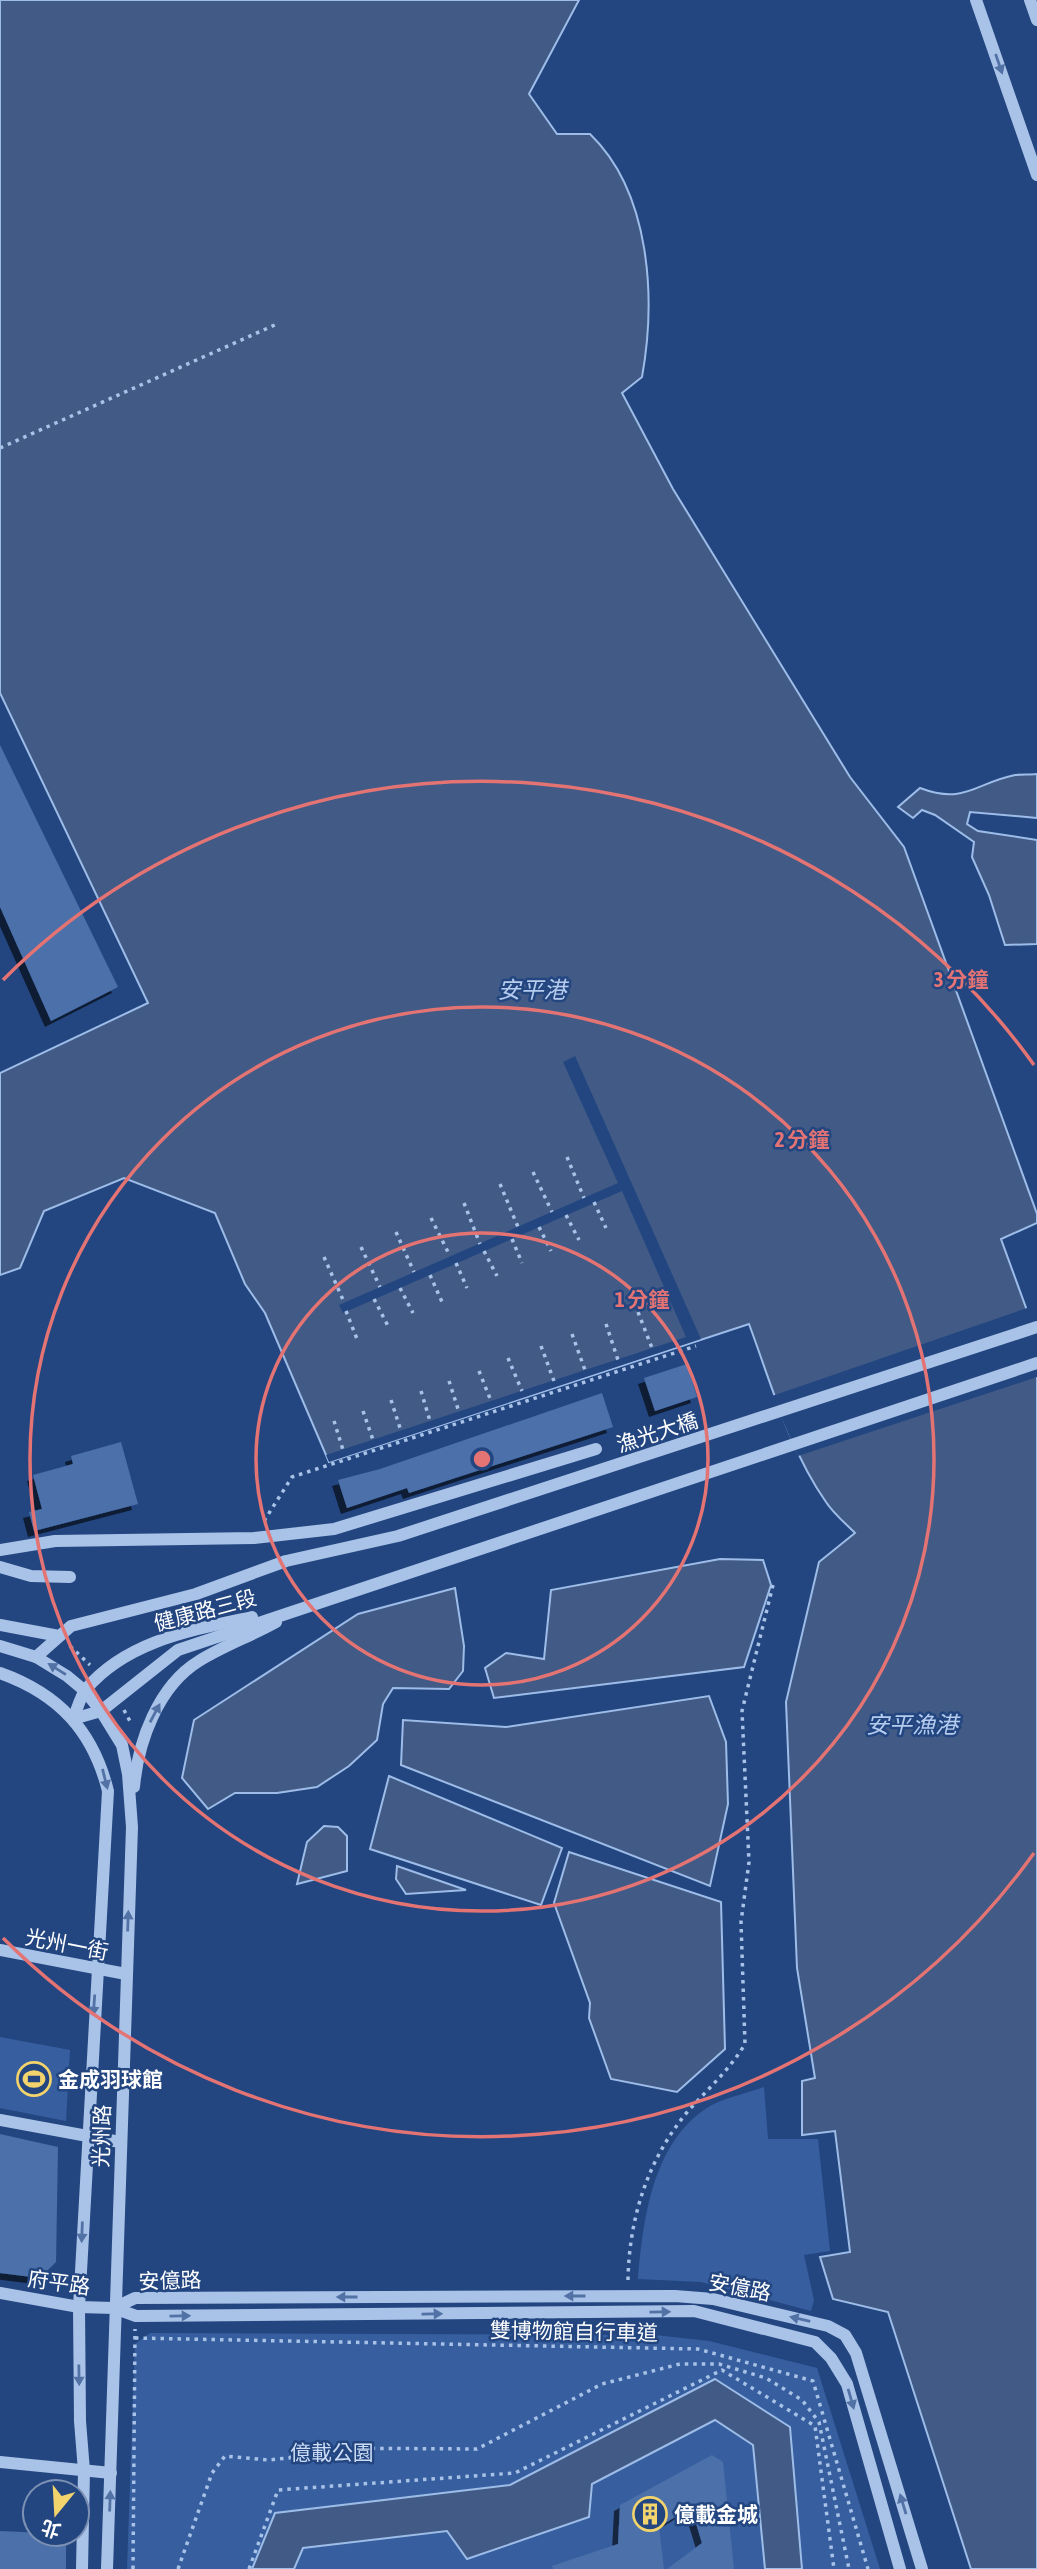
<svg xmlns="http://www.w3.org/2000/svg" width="1037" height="2569" font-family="'Asap Condensed','Noto Sans TC',sans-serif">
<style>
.green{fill:#375f9f}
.water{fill:#415b86;stroke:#9dbce8;stroke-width:2}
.pier{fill:#234681}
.building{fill:#4b70aa;filter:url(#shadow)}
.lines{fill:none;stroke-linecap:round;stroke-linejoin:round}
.path{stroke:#a9c2e7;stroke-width:3.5;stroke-dasharray:3.5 5;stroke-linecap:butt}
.minor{stroke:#a9c2e7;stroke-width:12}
.oneway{fill:#5271a5}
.ring{fill:none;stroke:#e47373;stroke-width:3.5}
.labels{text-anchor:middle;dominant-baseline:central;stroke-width:5;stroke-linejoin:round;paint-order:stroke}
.street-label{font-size:21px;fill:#fff;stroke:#234681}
.poi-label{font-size:21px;font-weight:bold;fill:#fff;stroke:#234681;text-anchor:start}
.park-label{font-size:21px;fill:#cdddf6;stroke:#234681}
.water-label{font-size:23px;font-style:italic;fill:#b5ccef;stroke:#234681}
.centre{fill:#e47373;stroke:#234681;stroke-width:3.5}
.ring-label{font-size:21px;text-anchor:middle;font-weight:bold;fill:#e47373;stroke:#234681;stroke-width:5;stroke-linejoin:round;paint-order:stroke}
</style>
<defs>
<filter id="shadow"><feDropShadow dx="-6" dy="6" stdDeviation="0" flood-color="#0009"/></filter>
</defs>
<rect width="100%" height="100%" fill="#234681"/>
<g class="green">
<path d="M0 2037 70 2050 66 2121 0 2108Z"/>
<path d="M764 2087 768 2139H818L830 2251 804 2255 814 2300 811 2311 701 2282 638 2279C643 2221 652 2146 704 2110 720 2098 746 2094 764 2087Z"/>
<path d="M150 2333 655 2335 709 2341 817 2368 880 2569H127L135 2344Z"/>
</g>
<g class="water">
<path d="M0 0H579L529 94 557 134H590C651 193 656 299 642 377L622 393 673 489 850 777 904 847 1037 1214V1223L1001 1239 1037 1338V2569H971L888 2312 833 2299 820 2257 850 2252 835 2131 802 2135V2081L815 2078 797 1968 786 1702 819 1562 855 1533C845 1523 833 1513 826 1502 789 1449 771 1383 749 1324L329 1462 265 1313 245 1284 215 1213 124 1178 44 1211 20 1268 0 1275V1073L148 1003 0 693Z"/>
<path d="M1037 774V818L970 812 967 824 978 831 1037 840V944L1005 945 989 895 972 857 974 842 935 815 922 810 913 818 898 807 920 788C965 805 975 783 1015 775 1022 774 1030 775 1037 774Z"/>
<path d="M720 1559 763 1560 771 1585 744 1667 494 1698 485 1668 506 1653 544 1659 551 1590Z"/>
<path d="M455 1588 464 1646 463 1671 449 1689 393 1688 383 1704 377 1740 349 1766 317 1787 277 1793H235L208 1809 182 1778 194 1720 358 1614Z"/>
<path d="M709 1696 726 1742 728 1804 710 1886 401 1765 403 1720 506 1727Z"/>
<path d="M389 1776 562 1848 541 1905 370 1849Z"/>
<path d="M324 1826 338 1827 347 1836V1871L297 1884 307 1842Z"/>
<path d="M569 1852 721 1902 725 2049 677 2092 611 2079 589 2018 590 2003 554 1903Z"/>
<path d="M397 1866 466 1890 406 1894 396 1879Z"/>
<path d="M715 2379 790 2427 802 2569H765L753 2445 715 2420 592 2484 589 2517 467 2559 447 2531 303 2548 294 2569H252L275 2513 510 2485Z"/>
</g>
<g class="pier">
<path d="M575 1056 701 1339 329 1462 326 1455 686 1337 622 1191 343 1313 339 1305 618 1183 563 1062Z"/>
<path d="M1030 1307 1037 1328V1377L798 1456 772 1396Z"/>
</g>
<g class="building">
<path d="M0 745 118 987 51 1021 0 907Z"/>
<path d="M687 1364 697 1397 655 1411 644 1378Z"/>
<path d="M602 1393 613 1427 409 1493 407 1488 347 1508 338 1480 380 1469Z"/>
<path d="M121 1442 138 1504 34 1531 29 1512 42 1509 33 1475 73 1464 71 1456Z"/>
<path d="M0 2134 58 2147 56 2262 40 2278 0 2273Z"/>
<path d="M712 2455 723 2462 734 2569H667L702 2543 691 2507 659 2527 664 2569H553L552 2566 618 2544 620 2505Z"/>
<path d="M0 2531 66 2534V2569H0Z"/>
</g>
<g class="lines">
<g class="path">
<path d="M0 448 277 324"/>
<path d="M567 1157 584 1198"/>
<path d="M533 1172 552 1212"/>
<path d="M500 1184 518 1227"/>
<path d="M594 1202 606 1228"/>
<path d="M464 1203 480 1244"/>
<path d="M566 1215 579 1240"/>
<path d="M431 1218 450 1256"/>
<path d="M539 1227 551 1251"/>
<path d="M396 1232 414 1272"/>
<path d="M512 1239 522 1263"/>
<path d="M361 1247 380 1287"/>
<path d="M484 1251 497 1276"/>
<path d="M324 1257 344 1302"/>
<path d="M456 1263 467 1288"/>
<path d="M430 1275 442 1302"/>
<path d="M400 1288 413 1313"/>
<path d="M374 1299 388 1326"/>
<path d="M346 1311 357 1339"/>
<path d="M638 1312 652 1348"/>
<path d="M606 1324 618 1360"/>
<path d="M572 1334 585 1370"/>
<path d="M541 1346 554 1381"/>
<path d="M508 1358 522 1391"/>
<path d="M479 1371 491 1401"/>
<path d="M449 1381 459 1412"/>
<path d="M421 1391 430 1421"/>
<path d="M391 1400 401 1431"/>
<path d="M363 1411 373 1440"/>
<path d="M334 1421 343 1450"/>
<path d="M264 1521 292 1477 696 1346"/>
<path d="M70 1646 90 1665"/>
<path d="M124 1710 132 1725"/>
<path d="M628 2280C629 2218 648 2158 689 2110 709 2088 730 2069 745 2044L741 1922 749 1862 742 1711 773 1585"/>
<path d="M135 2338 698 2349 813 2381 868 2569"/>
<path d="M133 2569 135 2329"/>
<path d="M178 2569 212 2473 225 2456 268 2460 289 2458 316 2448 477 2449 602 2384 680 2364H719L766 2378 802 2400 819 2422 849 2569"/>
<path d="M249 2569 278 2490 515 2473 722 2370 815 2426 834 2569"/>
</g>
<g class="minor">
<path d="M976 0 1037 175"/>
<path d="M1030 0 1037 20"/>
<path d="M0 1550 55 1541 254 1538 334 1529 596 1449"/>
<path d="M0 1567 31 1576 70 1577"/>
<path d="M0 1625 59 1636"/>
<path d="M0 1646 36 1657 67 1676 85 1691 101 1711 122 1745 128 1774 132 1827 107 2569"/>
<path d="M36 1657 71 1626 196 1594 286 1561 398 1536 1037 1327"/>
<path d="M0 1673C59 1694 93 1731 108 1791L79 2307 80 2421 84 2471 82 2569"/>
<path d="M73 1719 101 1711 178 1650 1037 1363"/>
<path d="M73 1719C77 1710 80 1697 86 1689 128 1640 193 1630 252 1617"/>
<path d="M134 1787C138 1742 158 1686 199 1661 223 1646 251 1636 276 1622"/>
<path d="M0 1950 126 1974"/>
<path d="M0 2120 120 2142"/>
<path d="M0 2293 79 2307 114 2308 136 2316 694 2311 815 2342 831 2358 847 2384 900 2569"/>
<path d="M114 2308 135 2298 675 2296 713 2299 828 2326 845 2335 856 2353 922 2569"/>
<path d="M0 2462 111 2473"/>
</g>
</g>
<defs><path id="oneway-solid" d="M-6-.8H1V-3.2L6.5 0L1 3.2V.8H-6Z" transform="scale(1.75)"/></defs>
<g class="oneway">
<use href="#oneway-solid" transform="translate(999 64) rotate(71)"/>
<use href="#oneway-solid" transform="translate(57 1669) rotate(-148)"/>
<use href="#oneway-solid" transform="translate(155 1713) rotate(-62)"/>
<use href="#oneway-solid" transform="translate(105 1779) rotate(76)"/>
<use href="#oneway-solid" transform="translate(128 1921) rotate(-88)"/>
<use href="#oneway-solid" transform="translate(94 2005) rotate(94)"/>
<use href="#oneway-solid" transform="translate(82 2232) rotate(92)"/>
<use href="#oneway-solid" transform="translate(575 2296) rotate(180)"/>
<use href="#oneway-solid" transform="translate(347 2297) rotate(180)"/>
<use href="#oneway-solid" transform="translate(660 2312) rotate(-1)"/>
<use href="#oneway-solid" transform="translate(432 2314) rotate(-1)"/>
<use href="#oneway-solid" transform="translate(180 2316) rotate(-1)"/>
<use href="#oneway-solid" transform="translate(800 2319) rotate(-167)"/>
<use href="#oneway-solid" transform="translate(79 2375) rotate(89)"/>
<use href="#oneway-solid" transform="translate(851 2399) rotate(74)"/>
<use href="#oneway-solid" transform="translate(110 2501) rotate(-88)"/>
<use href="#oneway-solid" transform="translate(903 2504) rotate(-107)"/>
</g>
<g class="ring">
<circle cx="482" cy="1459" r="226"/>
<circle cx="482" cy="1459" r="452"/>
<path d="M1034 1853A678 678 0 0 1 3 1938M3 980A678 678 0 0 1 1034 1065"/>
</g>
<defs>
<g id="stadium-ring" transform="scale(1.75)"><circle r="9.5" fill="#234681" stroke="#f3d46c" stroke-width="1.5"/><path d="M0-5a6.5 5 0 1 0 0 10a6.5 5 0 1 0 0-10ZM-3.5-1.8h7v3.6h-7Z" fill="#f3d46c"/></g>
<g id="building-ring" transform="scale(1.75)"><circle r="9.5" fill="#234681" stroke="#f3d46c" stroke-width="1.5"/><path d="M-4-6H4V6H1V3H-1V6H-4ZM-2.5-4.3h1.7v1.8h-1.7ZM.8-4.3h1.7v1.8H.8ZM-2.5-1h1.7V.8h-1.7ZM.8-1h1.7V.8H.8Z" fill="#f3d46c"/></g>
</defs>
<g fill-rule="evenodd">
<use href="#stadium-ring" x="34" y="2079"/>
<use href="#building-ring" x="650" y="2514"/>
</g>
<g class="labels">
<g class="street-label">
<text transform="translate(657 1432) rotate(-18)">漁光大橋</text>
<text transform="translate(205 1610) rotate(-15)">健康路三段</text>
<text transform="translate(67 1944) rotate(11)">光州一街</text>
<text transform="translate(101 2136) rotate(-88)">光州路</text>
<text transform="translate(170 2280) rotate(-2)">安億路</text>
<text transform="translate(59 2282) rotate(8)">府平路</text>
<text transform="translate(740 2287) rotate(11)">安億路</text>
<text transform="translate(574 2331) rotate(1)">雙博物館自行車道</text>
</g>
<g class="poi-label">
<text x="58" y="2079">金成羽球館</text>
<text x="674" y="2514">億載金城</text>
</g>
<g class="park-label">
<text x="332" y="2452">億載公園</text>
</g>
<g class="water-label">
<text x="532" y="990">安平港</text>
<text x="912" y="1725">安平漁港</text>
</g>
</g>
<circle cx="482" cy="1459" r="10" class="centre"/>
<g class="ring-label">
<text x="961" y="987">3 分鐘</text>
<text x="802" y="1147">2 分鐘</text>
<text x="642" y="1307">1 分鐘</text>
</g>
<g transform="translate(56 2513) rotate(198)"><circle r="33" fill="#234681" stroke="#7b90b3" stroke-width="2"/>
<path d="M0-5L12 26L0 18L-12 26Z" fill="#f3d46c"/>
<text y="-10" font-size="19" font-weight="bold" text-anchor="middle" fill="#ffffff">北</text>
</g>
</svg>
